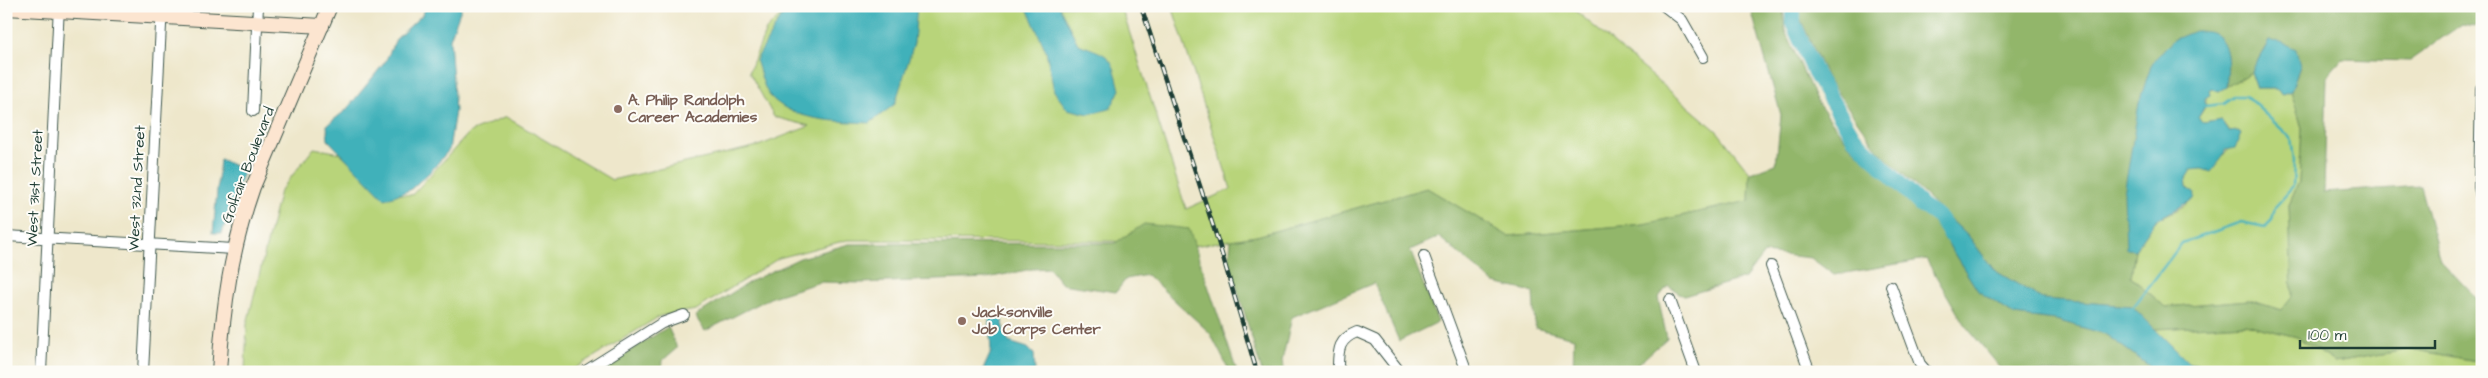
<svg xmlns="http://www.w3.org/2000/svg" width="2488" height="378" font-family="'Architects Daughter',sans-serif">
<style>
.green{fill:#b8d47a;stroke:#6c8857}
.forest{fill:#92b66a;stroke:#587a4f;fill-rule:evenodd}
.water{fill:#41b1ba;stroke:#307777}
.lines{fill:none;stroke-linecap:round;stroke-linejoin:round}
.stream{stroke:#41b1ba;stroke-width:2.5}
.river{stroke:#41b1ba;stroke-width:16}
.street-casing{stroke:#3e564b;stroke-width:12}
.secondary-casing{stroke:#3e564b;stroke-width:16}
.street{stroke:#fff;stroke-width:10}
.secondary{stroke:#fce5d0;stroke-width:14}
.rail-casing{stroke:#1f3d34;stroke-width:4.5}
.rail{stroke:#fdfcf7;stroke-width:2.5;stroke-dasharray:8;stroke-linecap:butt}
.education-dot{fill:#8d6e63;stroke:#fdfcf7;stroke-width:2}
.labels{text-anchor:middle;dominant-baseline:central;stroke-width:4;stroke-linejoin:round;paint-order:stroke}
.education-label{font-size:15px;font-weight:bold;fill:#785e54;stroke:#fdfcf7;text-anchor:start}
.street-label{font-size:15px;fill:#1f3d34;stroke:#fdfcf7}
</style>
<rect width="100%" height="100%" fill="#fdfcf7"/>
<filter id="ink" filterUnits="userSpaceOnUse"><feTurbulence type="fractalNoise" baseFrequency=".02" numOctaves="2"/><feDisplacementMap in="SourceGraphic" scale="10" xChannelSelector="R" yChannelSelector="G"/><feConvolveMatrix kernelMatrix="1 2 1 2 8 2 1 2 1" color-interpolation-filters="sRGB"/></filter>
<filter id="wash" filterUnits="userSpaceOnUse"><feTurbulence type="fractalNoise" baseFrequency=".0096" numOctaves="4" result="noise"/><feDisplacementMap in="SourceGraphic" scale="20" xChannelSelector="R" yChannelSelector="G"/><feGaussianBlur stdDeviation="1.12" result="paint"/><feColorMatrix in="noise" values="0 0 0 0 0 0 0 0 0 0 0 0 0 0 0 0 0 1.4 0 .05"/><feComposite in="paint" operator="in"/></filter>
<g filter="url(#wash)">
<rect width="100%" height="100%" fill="#eee7cb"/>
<g class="green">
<path d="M790 6H1121L1186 209 1231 189 1172 6H1570L1717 131 1750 173 1749 201 1644 224 1508 236 1427 188 1257 236 1174 249 1113 241 847 240 779 258 696 310 660 316 569 372H245L247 324 280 191 314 148 340 153 385 194 412 195 470 132 506 117 612 180 758 146 810 126 774 117 749 72 766 30Z"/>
<path d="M2251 72 2257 89H2276L2282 94 2291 91 2302 128 2299 182 2289 205 2293 296 2281 310 2249 300 2165 307 2131 277 2135 250 2156 220 2185 206 2195 194 2187 187 2186 178 2191 169 2213 168 2241 133 2238 131 2230 132 2221 120 2203 123 2198 118C2200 115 2203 111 2205 107 2207 100 2205 95 2211 88L2219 91Z"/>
<path d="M2245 324 2297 337 2335 362 2411 349 2482 362V372H2237L2189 363 2155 329Z"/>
</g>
<g class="forest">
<path d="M1750 6H1783L1785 31 1817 102 1850 146 1936 225 1978 291 2014 315 2056 320 2105 334 2158 372H2004L1964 324 1926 259 1834 275 1811 258 1764 253 1745 278 1684 296 1668 286 1658 298 1667 338 1637 365 1638 372H1573L1574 338 1535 328 1533 292 1494 283 1439 237 1410 250 1438 322 1399 341 1374 283 1292 317 1282 361 1284 372H1262L1229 261 1231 240 1257 236 1427 188 1508 236 1644 224 1749 201 1750 173 1776 164 1781 115Z"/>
<path d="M1800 6H2482V27L2462 24 2409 61 2342 59 2327 76 2324 193 2420 186 2440 260 2482 304V362L2411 349 2335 362 2297 337 2245 324 2155 329 2132 306 2042 299 1994 270 1970 238 1878 150 1827 78 1800 18ZM2211 32C2232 50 2228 61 2226 87L2251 72 2269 41 2300 66 2291 91 2302 128 2299 182 2289 205 2292 296 2281 310 2249 300 2165 307 2131 277 2135 250Z"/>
<path d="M1144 224 1189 229 1236 369 1235 372H1230L1210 333 1147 275 1126 279 1116 292 1062 284 1049 268 1032 269 987 278 861 283 820 282 772 297 705 331 695 316 751 281 800 258 849 244 1115 243Z"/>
<path d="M668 327 677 348 663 360 662 372H596Z"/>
</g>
<g class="water">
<path d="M427 6H462L450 39 455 111 449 150 431 171 410 190 385 199 328 140 327 125 346 110 385 62 396 39 422 15Z"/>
<path d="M801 6H917L914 43 895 104 870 123C837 121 794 122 770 96 763 88 760 70 756 60L781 17Z"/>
<path d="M1026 6H1059L1078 44C1111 56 1112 55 1120 90L1110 109 1089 114 1067 109 1054 91 1046 51Z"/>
<path d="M2195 31C2200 31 2207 30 2211 32 2232 41 2228 69 2226 87L2219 91 2211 88 2209 90 2210 95 2205 98V106L2198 118 2204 123 2221 120 2229 132 2238 131 2241 133 2235 148 2225 150 2222 158 2211 172 2202 169 2191 170 2186 178 2187 187 2195 194 2194 199 2156 220 2135 250 2126 249 2124 194 2139 103 2151 65 2173 40Z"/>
<path d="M2269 41 2281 42 2296 49 2300 66 2291 91 2282 94 2276 89H2257L2251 72Z"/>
<path d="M220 159 244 170 222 233H213Z"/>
<path d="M1948 217 1970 238 1994 270 2042 299 2132 306 2189 363 2237 372H2158L2105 334 2056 320 2014 315 1978 291 1936 225Z"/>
<path d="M996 315 1003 320 1004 332 1009 342 1028 348 1034 354 1035 372H982L991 352 989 319Z"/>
</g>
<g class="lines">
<path class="stream" d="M2131 310 2182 243 2241 222 2265 227 2272 220 2275 207 2293 187 2294 160 2291 138 2246 96H2235L2223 104 2205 106"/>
<path class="river" d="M1793 6V23L1816 75 1854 138 1921 205 1940 218 1954 239"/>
</g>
</g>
<g filter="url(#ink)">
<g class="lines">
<g class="street-casing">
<g id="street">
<path d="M1664 6 1682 20 1703 57"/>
<path d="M2481 88 2479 187 2482 202"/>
<path d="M253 111 258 6"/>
<path d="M6 236 234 249"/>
<path d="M1424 256 1467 372"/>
<path d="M1771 266 1810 372"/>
<path d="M1891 286 1920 364 1927 372"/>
<path d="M1670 300 1696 372"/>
<path d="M41 372 59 6"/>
<path d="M143 372 162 6"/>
<path d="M584 372 662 323 684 315"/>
<path d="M1342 372 1338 367C1338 349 1339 339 1357 332L1375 340 1400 372"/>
</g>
</g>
<g class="secondary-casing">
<g id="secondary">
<path d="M6 8 322 26"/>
<path d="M219 372C223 306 231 250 253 187L330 6"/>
</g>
</g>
<use href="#street" class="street"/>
<use href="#secondary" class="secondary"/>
<g class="rail-casing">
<path id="rail" d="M1141 6 1218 241 1257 372"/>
</g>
<use href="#rail" class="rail"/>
</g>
</g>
<g class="education-dot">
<circle cx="618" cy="109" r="5"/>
<circle cx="962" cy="321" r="5"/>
</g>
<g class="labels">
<g class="education-label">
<text x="628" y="100">A. Philip Randolph<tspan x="628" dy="17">Career Academies</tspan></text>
<text x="972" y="312">Jacksonville<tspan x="972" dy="17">Job Corps Center</tspan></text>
</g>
<g class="street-label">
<text transform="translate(248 165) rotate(-69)">Golfair Boulevard</text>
<text transform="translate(35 188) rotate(-87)">West 31st Street</text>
<text transform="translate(137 188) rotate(-87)">West 32nd Street</text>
</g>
</g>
<rect width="2488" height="378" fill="none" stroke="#fdfcf7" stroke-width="25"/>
<path d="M2300 340v8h135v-8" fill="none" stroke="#1f3d34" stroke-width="2.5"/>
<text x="2308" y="340" font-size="15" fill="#1f3d34" stroke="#fdfcf7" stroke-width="4" paint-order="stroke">100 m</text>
</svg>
